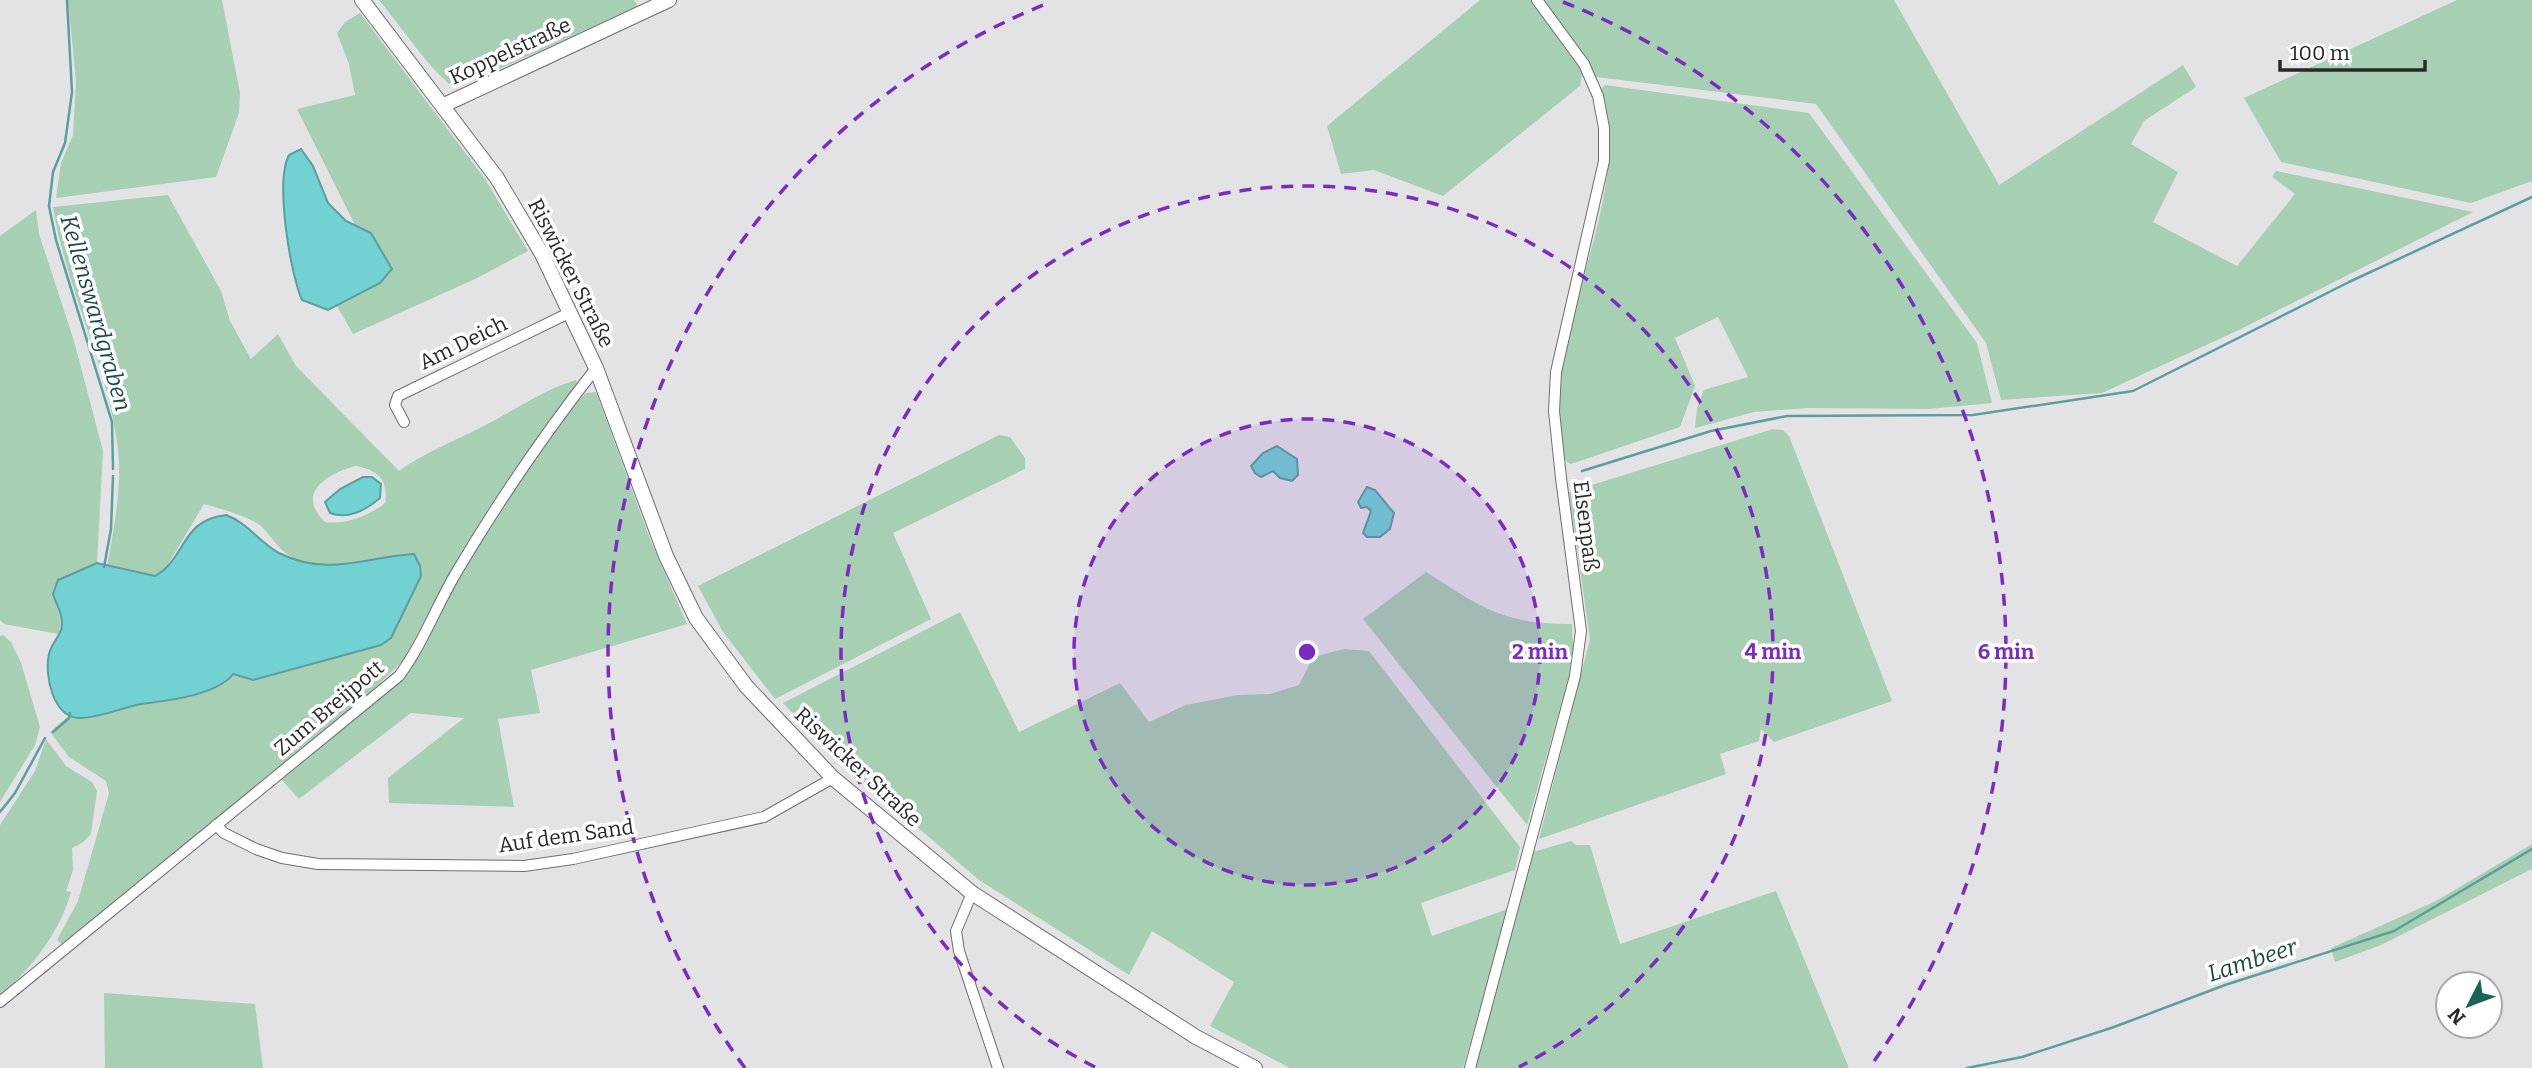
<svg xmlns="http://www.w3.org/2000/svg" width="2532" height="1068" font-family="Bitter,serif">
<style>
.green{fill:#a7cfb3;fill-rule:evenodd}
.water{fill:#72d1d2;stroke:#5c9e9f;stroke-width:2}
.lines{fill:none;stroke-linecap:round;stroke-linejoin:round}
.stream{stroke:#5c9e9f;stroke-width:2.5}
.minor-casing{stroke:#6e6e71;stroke-width:12}
.tertiary-casing{stroke:#6e6e71;stroke-width:16}
.minor{stroke:#fff;stroke-width:10}
.tertiary{stroke:#fff;stroke-width:14}
.ring{fill:none;stroke:#7b2cbf;stroke-width:3.5;stroke-dasharray:12 9}
.labels{text-anchor:middle;dominant-baseline:central;stroke-width:7;stroke-linejoin:round;paint-order:stroke}
.street-label{font-size:21px;fill:#282829;stroke:#fff}
.water-label{font-size:23px;font-style:italic;fill:#1a4647;stroke:#fff}
.centre{fill:#7b2cbf;stroke:#fff;stroke-width:3.5}
.ring-label{font-size:21px;text-anchor:middle;font-weight:bold;fill:#7b2cbf;stroke:#fff;stroke-width:7;stroke-linejoin:round;paint-order:stroke}
</style>
<rect width="100%" height="100%" fill="#e3e3e6"/>
<g class="green">
<path d="M68 0H222L240 93 239 113 216 177 56 198 61 163 73 135 76 81Z"/>
<path d="M379 0H634L638 6 475 80 450 85 429 64Z"/>
<path d="M1480 0H1533L1583 69 1580 86 1443 196 1374 170 1341 174 1327 126Z"/>
<path d="M1543 0H1894L1999 185 2183 65 2196 87 2144 121 2131 144 2178 172 2153 222 2237 266 2295 194 2272 177 2276 171 2473 212 2241 329 2102 393 2001 400 1986 343 1816 104 1596 77Z"/>
<path d="M2457 0H2532V181L2471 203 2281 162 2244 98Z"/>
<path d="M360 13 485 179 528 251 475 279 353 334 337 306 380 283 390 265C378 251 376 231 355 225L297 109 355 95 349 64 337 33 345 22Z"/>
<path d="M1605 85 1809 113 1977 343 1992 403 1929 409 1808 408 1754 412 1695 428 1697 408 1704 390 1748 377 1718 317 1675 338 1695 386 1680 427 1571 464 1567 462C1561 454 1562 441 1560 431 1547 324 1638 186 1600 90Z"/>
<path d="M168 195 221 291 230 321 251 359 278 334 296 366 399 471C424 453 452 442 480 428 512 412 542 390 576 380L577 383 460 554 403 661 367 695 62 944 57 940 78 901 109 793 106 781 69 757 50 732 70 715C91 724 108 711 127 706 163 696 204 701 233 674L253 680 381 645C401 630 402 604 418 585L404 554C373 563 329 574 298 561 282 554 274 540 263 528 254 518 219 508 204 504L164 571 155 576 107 566C114 529 122 487 118 449 108 365 66 289 53 207ZM355 466C377 469 389 480 385 503 369 516 345 525 325 522 295 493 327 474 355 466Z"/>
<path d="M36 210 39 234 74 341 103 451 97 563 58 580C58 586 55 593 55 599 56 611 65 621 58 634L4 624 0 620V236Z"/>
<path d="M596 392 650 539 687 624 531 670 540 713 498 719 514 807 389 803 388 778 464 718 411 713 299 799 280 778 416 659 489 523 568 411 586 393Z"/>
<path d="M1773 429 1783 430 1789 436 1892 701 1774 742 1761 729 1759 741 1720 754 1726 774 1539 839 1590 639 1569 492Z"/>
<path d="M999 435 1010 437 1025 458V469L893 533 931 619 775 699 723 632 698 586Z"/>
<path d="M1426 572C1483 608 1502 624 1572 624L1573 649 1568 680 1527 825 1363 619Z"/>
<path d="M960 612 1019 732 1120 683 1149 722 1186 705 1238 695 1270 694 1299 685 1313 657 1344 649 1369 651 1520 847 1515 870 1421 903 1432 936 1508 909 1463 1068H1290L1210 1026 1234 982 1152 931 1129 975 979 880 839 760 783 703Z"/>
<path d="M3 635 11 642 21 663 40 727 35 745 0 802V636Z"/>
<path d="M46 739 66 766 92 782 97 791 91 834 82 843 72 848 73 870 66 891 71 892C59 934 32 967 0 996V825L35 771Z"/>
<path d="M1571 841 1576 845H1590L1620 944 1776 891 1849 1068H1474L1533 852Z"/>
<path d="M2532 844V869L2381 945 2335 962 2331 948 2436 901Z"/>
<path d="M104 993 255 1004 263 1068H105Z"/>
</g>
<g class="water">
<path d="M301 149 313 166 328 203 346 221 371 233 392 269 380 283 328 310 302 300C290 273 275 181 289 155Z"/>
<path d="M1277 446 1297 459 1298 475 1292 481 1280 478 1273 471 1261 477 1255 473 1251 466 1263 453Z"/>
<path d="M363 477H372L381 484 380 498C367 509 348 520 330 513L325 502 340 489Z"/>
<path d="M1367 487 1375 490 1394 513 1390 529 1380 537H1367L1363 533 1371 511 1367 507 1361 508 1358 502Z"/>
<path d="M226 515C247 522 260 543 279 553 326 577 366 557 414 554L420 566 421 576 391 638 381 645 253 680 233 674C218 694 173 700 149 703 125 705 106 717 81 718 53 719 44 675 49 654 51 645 58 638 61 630 65 618 56 604 53 594L58 580 97 563 155 576C187 558 180 520 226 515Z"/>
</g>
<g class="lines">
<g class="stream">
<path d="M67 0 72 92 65 143 53 172 49 206 56 240 112 422 113 469"/>
<path d="M1582 471 1711 431 1787 416 1973 415 2133 391 2349 282 2532 197"/>
<path d="M104 567 111 529 113 476"/>
<path d="M53 732 69 718 70 713"/>
<path d="M0 812 15 793 45 738"/>
<path d="M1967 1068 2022 1057 2114 1027 2225 985 2394 931 2532 849"/>
</g>
<g class="minor-casing">
<g id="minor">
<path d="M404 422 395 405 398 396 571 312"/>
<path d="M216 825 224 833 256 849 282 858 318 864 524 866 573 859 764 817 833 778"/>
<path d="M972 893 956 931 959 951 998 1068"/>
<path d="M0 1002 399 676C424 642 437 604 459 568 500 499 546 432 596 368"/>
<path d="M1470 1068 1575 676 1581 631 1561 478 1554 411 1556 372 1604 161V128L1598 96 1584 64 1537 0"/>
</g>
</g>
<g class="tertiary-casing">
<g id="tertiary">
<path d="M362 0 497 178 542 254 596 368 666 556 696 618 746 686 833 778 972 893 1196 1037 1255 1068"/>
<path d="M444 105 669 0"/>
</g>
</g>
<use href="#minor" class="minor"/>
<use href="#tertiary" class="tertiary"/>
</g>
<circle cx="1307" cy="652" r="233" fill="#7b2cbf" fill-opacity=".12"/>
<g class="ring">
<circle cx="1307" cy="652" r="233"/>
<path d="M1095 1067A466 466 0 1 1 1519 1067"/>
<path d="M745 1068A699 699 0 0 1 1051 2M1563 2A699 699 0 0 1 1869 1068"/>
</g>
<g class="labels">
<g class="street-label">
<text transform="translate(510 51) rotate(-25)">Koppelstraße</text>
<text transform="translate(571 273) rotate(63)">Riswicker Straße</text>
<text transform="translate(463 343) rotate(-26)">Am Deich</text>
<text transform="translate(1586 526) rotate(83)">Elsenpaß</text>
<text transform="translate(329 708) rotate(-40)">Zum Breijpott</text>
<text transform="translate(858 767) rotate(43)">Riswicker Straße</text>
<text transform="translate(566 836) rotate(-8)">Auf dem Sand</text>
</g>
<g class="water-label">
<text transform="translate(96 313) rotate(74)">Kellenswardgraben</text>
<text transform="translate(2252 960) rotate(-18)">Lambeer</text>
</g>
</g>
<circle cx="1307" cy="652" r="10" class="centre"/>
<g class="ring-label">
<text x="1540" y="659">2 min</text>
<text x="1773" y="659">4 min</text>
<text x="2006" y="659">6 min</text>
</g>
<g transform="translate(2469 1005) rotate(228)"><circle r="33" fill="#ffffff" stroke="#a9a9a9" stroke-width="2"/>
<path d="M0-5L12 26L0 18L-12 26Z" fill="#1b6358"/>
<text y="-10" font-size="19" font-weight="bold" text-anchor="middle" fill="#282829">N</text>
</g>
<path d="M2280 60v10h145v-10" fill="none" stroke="#282829" stroke-width="3.5"/>
<text x="2290" y="60" font-size="21" fill="#282829" stroke="#ffffff" stroke-width="5" paint-order="stroke">100 m</text>
</svg>
